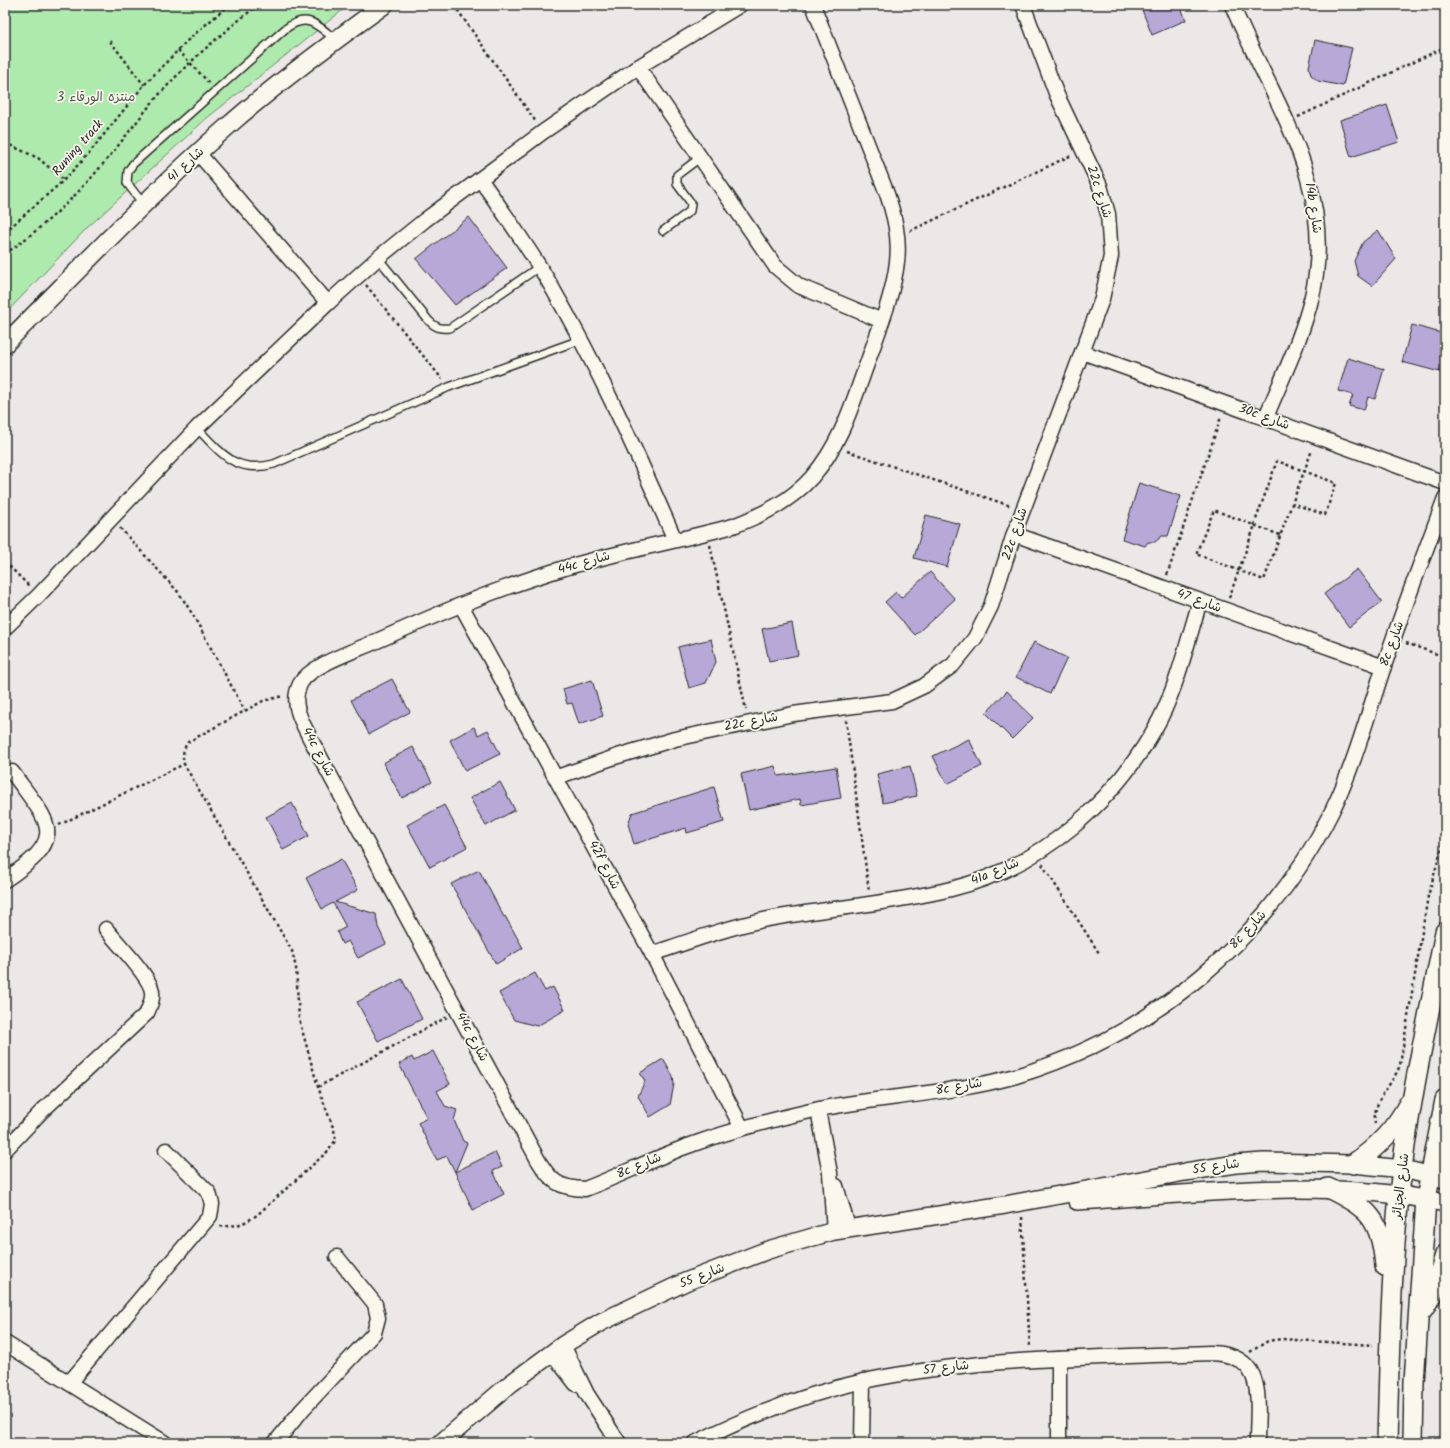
<svg xmlns="http://www.w3.org/2000/svg" width="1450" height="1448" font-family="Kalam,'Playpen Sans Arabic',sans-serif">
<style>
.green{fill:#aee9ae;stroke:#6c8a6c}
.building{fill:#b7a8d8;stroke:#2b2b2b}
.lines{fill:none;stroke-linecap:round;stroke-linejoin:round}
.service-casing{stroke:#2b2b2b;stroke-width:10}
.minor-casing{stroke:#2b2b2b;stroke-width:17}
.tertiary-casing{stroke:#2b2b2b;stroke-width:20}
.secondary-casing{stroke:#2b2b2b;stroke-width:22}
.path{stroke:#2b2b2b;stroke-width:2.5;stroke-dasharray:3 3;stroke-linecap:butt}
.service{stroke:#fbf7ec;stroke-width:7}
.minor{stroke:#fbf7ec;stroke-width:14}
.tertiary{stroke:#fbf7ec;stroke-width:17}
.secondary{stroke:#fbf7ec;stroke-width:19}
.labels{text-anchor:middle;dominant-baseline:central;stroke-width:3.5;stroke-linejoin:round;paint-order:stroke}
.park-label{font-size:13px;fill:#4c5a4c;stroke:#fbf7ec}
.street-label{font-size:13px;fill:#2b2b2b;stroke:#fbf7ec}
</style>
<rect width="100%" height="100%" fill="#ede7e8"/>
<filter id="ink" filterUnits="userSpaceOnUse"><feTurbulence type="fractalNoise" baseFrequency=".025" numOctaves="2"/><feDisplacementMap in="SourceGraphic" scale="8" xChannelSelector="R" yChannelSelector="G"/><feConvolveMatrix kernelMatrix="1 2 1 2 8 2 1 2 1" color-interpolation-filters="sRGB"/></filter>
<g filter="url(#ink)">
<path class="green" d="M5 5H349L207 118 87 228 5 314Z"/>
<g class="building">
<path d="M1140 5H1180L1186 20 1152 35Z"/>
<path d="M1315 40 1352 48 1343 86 1318 81 1311 75 1309 67Z"/>
<path d="M1387 105 1399 142 1351 157 1340 120Z"/>
<path d="M469 217 507 268 455 305 416 259Z"/>
<path d="M1378 230 1396 259 1372 286 1358 276 1354 261 1363 242Z"/>
<path d="M1412 325 1445 334V358L1443 357 1440 372 1402 362Z"/>
<path d="M1348 358 1384 369 1375 399 1368 397 1364 410 1349 406 1353 395 1338 391Z"/>
<path d="M1139 483 1181 496 1168 536H1162L1155 542H1148L1145 546 1122 539Z"/>
<path d="M926 515 960 524 947 567 914 558Z"/>
<path d="M1357 569 1382 602 1349 627 1324 594Z"/>
<path d="M930 572 955 599 915 635 885 602 896 592 901 598Z"/>
<path d="M792 623 798 655 769 661 762 629Z"/>
<path d="M711 639 716 662 706 683 689 688 678 647Z"/>
<path d="M1034 642 1067 658 1050 694 1016 677Z"/>
<path d="M392 679 410 712 369 734 351 700Z"/>
<path d="M592 680 603 716 579 724 572 703 567 704 563 689Z"/>
<path d="M1007 691 1033 718 1012 739 986 713Z"/>
<path d="M474 727 478 735 488 730 500 754 465 771 450 740Z"/>
<path d="M969 739 982 766 947 784 933 756Z"/>
<path d="M413 747 432 782 402 798 383 763Z"/>
<path d="M775 766 778 776 836 767 841 798 801 805 800 799 749 810 741 774Z"/>
<path d="M910 766 917 796 883 803 877 774Z"/>
<path d="M500 782 515 810 486 826 470 798Z"/>
<path d="M714 787 724 822 687 833 686 828 634 844 628 824 632 813Z"/>
<path d="M292 803 309 836 283 850 266 817Z"/>
<path d="M444 805 467 847 430 867 407 825Z"/>
<path d="M341 859 358 890 335 902 376 914 378 927 386 944 358 958 348 941 342 944 337 932 346 927 333 903 322 909 306 878Z"/>
<path d="M479 870 504 917 505 916 523 948 496 964 451 884Z"/>
<path d="M535 973 545 991 553 987 565 1010 537 1026 514 1020 499 993Z"/>
<path d="M402 979 422 1019 378 1041 357 1002Z"/>
<path d="M433 1051 450 1084 437 1091 445 1106 457 1110 454 1120 463 1141 467 1143 455 1172 447 1156 437 1160 418 1123 427 1118 399 1064 412 1057 414 1061Z"/>
<path d="M663 1059 673 1076 674 1084 670 1105 650 1117 638 1096 645 1081 640 1073Z"/>
<path d="M495 1152 502 1167 493 1171 504 1194 473 1210 455 1172Z"/>
</g>
<g class="lines">
<g class="service-casing">
<g id="service">
<path d="M144 205 127 183 128 171 133 164 285 29C308 12 317 25 336 40"/>
<path d="M663 231 690 211 691 203 677 184V175L701 157"/>
<path d="M378 258 429 321C436 328 441 329 450 328L539 267"/>
<path d="M197 428C222 454 236 474 274 464L449 387 580 340"/>
</g>
</g>
<g class="minor-casing">
<g id="minor">
<path d="M813 5 886 191C894 214 900 237 897 262 893 296 879 329 868 361 853 402 841 444 812 477 791 501 762 515 733 526 678 541 622 551 568 567 500 587 435 615 370 644 352 652 309 666 300 684 290 704 302 722 311 740L538 1160C551 1182 559 1188 585 1189 618 1176 651 1160 685 1147 729 1131 774 1119 819 1109 884 1096 952 1094 1016 1076 1153 1035 1268 939 1332 811 1354 766 1367 717 1383 669 1402 612 1424 555 1445 498"/>
<path d="M1232 5C1272 101 1338 186 1312 296 1302 338 1282 378 1266 417"/>
<path d="M638 67 775 266 799 286 882 321"/>
<path d="M198 153 328 303"/>
<path d="M480 179C504 213 529 248 550 284 598 367 637 453 675 540"/>
<path d="M1082 352 1445 483"/>
<path d="M1014 534 1384 667"/>
<path d="M461 605 652 954 742 1128"/>
<path d="M5 628 38 596 197 428 328 303 378 258 425 220 543 132 638 67 740 5"/>
<path d="M557 777 618 756 675 739 793 714 892 701 924 686 953 665 975 638 991 606 1014 534 1102 299 1111 256 1108 214 1100 186 1056 93 1023 5"/>
<path d="M5 880C70 836 50 825 12 772"/>
<path d="M652 954C690 941 728 927 768 919 828 908 890 904 951 889 1041 867 1117 801 1160 719 1178 683 1188 640 1200 601"/>
<path d="M818 1110 830 1173 834 1231"/>
<path d="M5 1150 42 1111 147 1013C150 1006 153 999 152 992 151 977 116 942 106 929"/>
<path d="M836 1186 848 1227"/>
<path d="M5 1343 165 1443"/>
<path d="M563 1345 587 1394 619 1443"/>
<path d="M552 1353 576 1384"/>
<path d="M69 1383 210 1216 212 1204 209 1193 166 1150"/>
<path d="M275 1443 302 1410 374 1333 378 1318 375 1304 337 1257"/>
<path d="M695 1443C749 1416 805 1394 864 1381 978 1357 1095 1358 1210 1353 1268 1354 1257 1401 1257 1443"/>
<path d="M862 1443 863 1381"/>
<path d="M1059 1443V1359"/>
</g>
</g>
<g class="tertiary-casing">
<g id="tertiary">
<path d="M5 344C78 271 150 194 228 126 278 82 331 43 384 5"/>
<path d="M1077 1201C1200 1194 1323 1177 1445 1203"/>
<path d="M441 1443 510 1384 563 1345 601 1322 685 1282 768 1250 834 1231 1005 1205 1185 1172 1236 1164 1263 1162 1353 1164 1403 1169 1445 1179"/>
</g>
</g>
<g class="secondary-casing">
<g id="secondary">
<path d="M1353 1164C1377 1148 1396 1128 1409 1103"/>
<path d="M1328 1188C1370 1209 1381 1219 1385 1266"/>
<path d="M1423 1310 1433 1293 1445 1255"/>
<path d="M1387 1443C1389 1360 1391 1277 1399 1195 1408 1106 1428 1019 1445 932"/>
<path d="M1413 1443 1414 1382 1426 1199 1445 1100"/>
</g>
</g>
<g class="path">
<path d="M454 5 536 122"/>
<path d="M110 41 144 85"/>
<path d="M178 50 209 83"/>
<path d="M1298 117 1445 47"/>
<path d="M5 143 38 158 64 180"/>
<path d="M910 231 1070 156"/>
<path d="M5 232 64 180 89 153 144 85 190 38 229 5"/>
<path d="M5 254C41 229 75 198 103 164 122 142 138 119 157 97 187 63 222 33 258 5"/>
<path d="M366 285 442 379"/>
<path d="M847 451 1011 506"/>
<path d="M1254 525 1277 461 1336 483 1325 515 1292 503"/>
<path d="M120 528 179 593 193 615 245 711"/>
<path d="M1280 535 1214 510 1196 554 1264 580C1280 536 1296 493 1312 450"/>
<path d="M710 545 746 710"/>
<path d="M5 562 30 587"/>
<path d="M1167 575 1221 417"/>
<path d="M1229 598 1255 525"/>
<path d="M1406 643 1445 657"/>
<path d="M846 720 869 891"/>
<path d="M59 825 184 764"/>
<path d="M1042 864 1099 953"/>
<path d="M318 1087 447 1017"/>
<path d="M1375 1124C1372 1099 1392 1087 1400 1065L1428 896 1445 836"/>
<path d="M1022 1217 1030 1348"/>
<path d="M220 1226C235 1227 244 1224 257 1215L327 1152 336 1140 334 1130 318 1087 299 1019 296 968 292 951 184 764C182 755 183 749 188 742L263 701 283 696"/>
<path d="M1250 1352 1268 1341 1281 1339 1373 1345"/>
</g>
<use href="#service" class="service"/>
<use href="#minor" class="minor"/>
<use href="#tertiary" class="tertiary"/>
<use href="#secondary" class="secondary"/>
</g>
</g>
<g class="labels">
<g class="park-label">
<text x="96" y="97">منتزه الورقاء 3</text>
</g>
<g class="street-label">
<text transform="translate(78 148) rotate(-49)">Runing track</text>
<text transform="translate(186 165) rotate(-43)">شارع 41</text>
<text transform="translate(1099 192) rotate(72)">22c شارع</text>
<text transform="translate(1313 208) rotate(81)">14b شارع</text>
<text transform="translate(1264 417) rotate(20)">30c شارع</text>
<text transform="translate(1015 534) rotate(-71)">22c شارع</text>
<text transform="translate(584 563) rotate(-16)">44c شارع</text>
<text transform="translate(1199 601) rotate(20)">شارع 47</text>
<text transform="translate(1392 644) rotate(-70)">8c شارع</text>
<text transform="translate(751 722) rotate(-11)">22c شارع</text>
<text transform="translate(318 752) rotate(62)">44c شارع</text>
<text transform="translate(604 865) rotate(62)">42f شارع</text>
<text transform="translate(995 872) rotate(-23)">41a شارع</text>
<text transform="translate(1248 930) rotate(-47)">8c شارع</text>
<text transform="translate(472 1037) rotate(62)">44c شارع</text>
<text transform="translate(959 1087) rotate(-10)">8c شارع</text>
<text transform="translate(639 1166) rotate(-23)">8c شارع</text>
<text transform="translate(1216 1167) rotate(-8)">شارع 55</text>
<text transform="translate(1401 1186) rotate(-83)">شارع الجزائر</text>
<text transform="translate(702 1276) rotate(-22)">شارع 55</text>
<text transform="translate(946 1368) rotate(-7)">شارع 57</text>
</g>
</g>
<rect width="1450" height="1448" fill="none" stroke="#fbf7ec" stroke-width="20"/>
<rect x="10" y="10" width="1430" height="1428" fill="none" stroke="#2b2b2b" stroke-width="1.5" filter="url(#ink)"/>
</svg>
